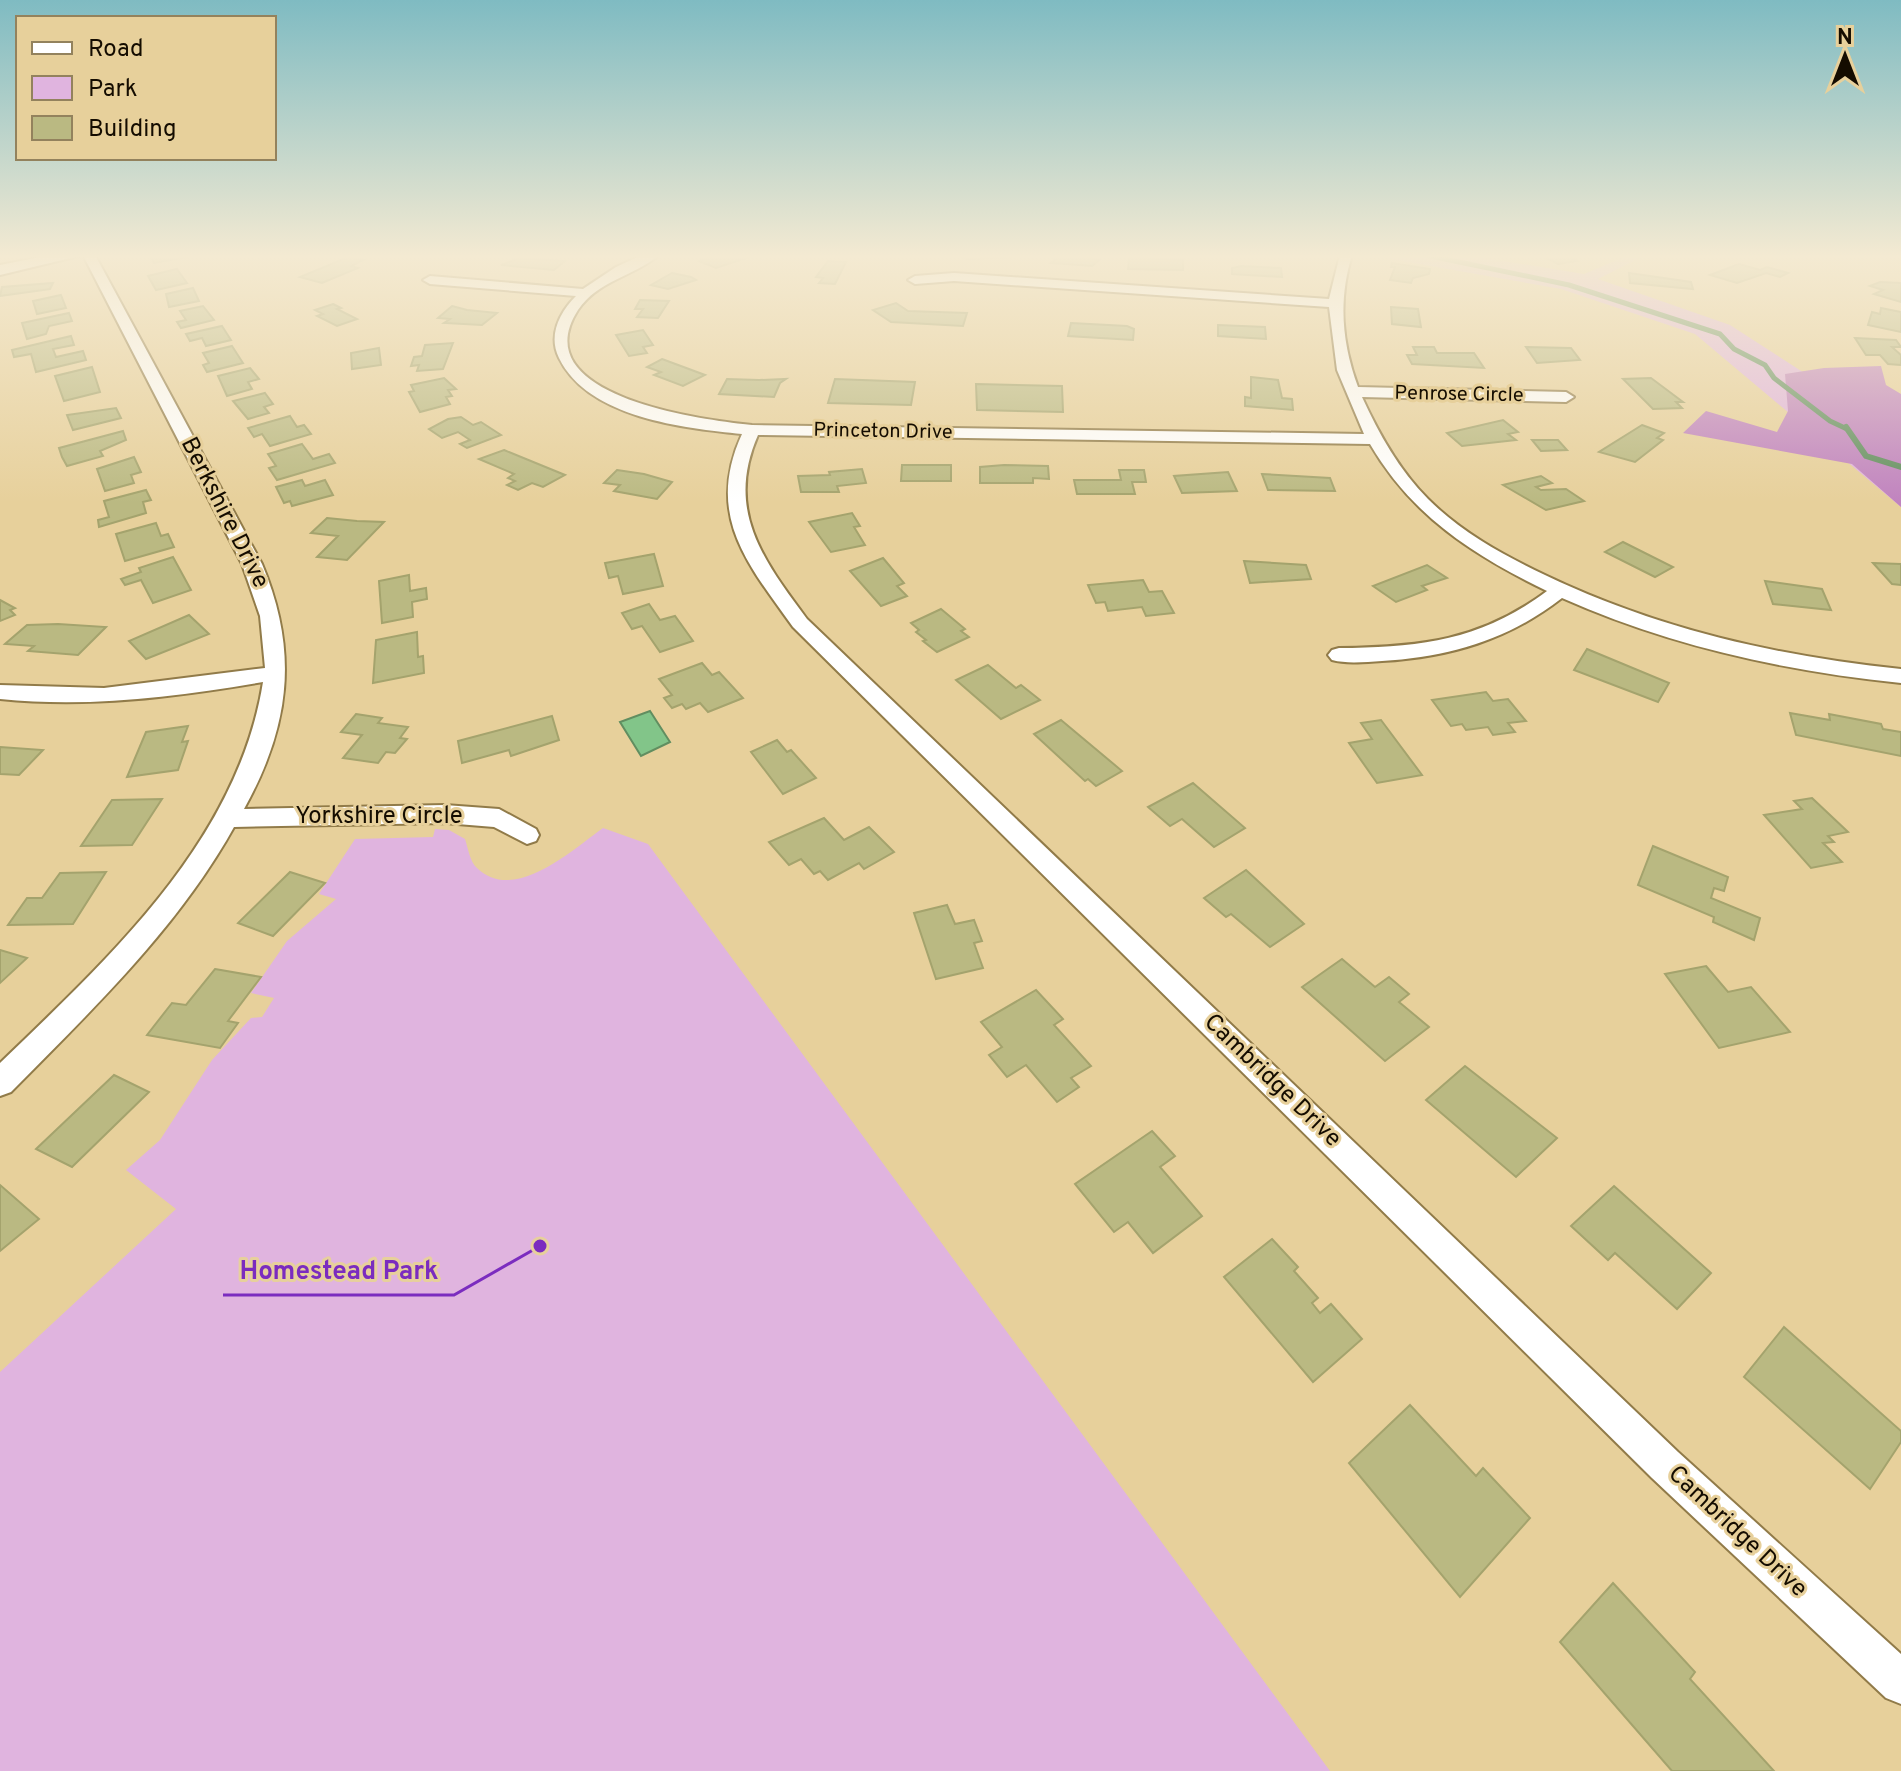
<svg xmlns="http://www.w3.org/2000/svg" width="1901" height="1771" font-family="Overpass,sans-serif">
<style>
.green{fill:#e0b4df}
.forest{fill:#c083bf}
.water{fill:#82c589;stroke:#618e60;stroke-width:2}
.lines{fill:none;stroke-linecap:round;stroke-linejoin:round}
.stream-far1{stroke:#618e60;stroke-width:5}
.stream{stroke:#618e60;stroke-width:6}
.building{fill:#bab982;stroke:#a4a36d;stroke-width:2}
.minor-casing{stroke:#917b49;stroke-width:4}
.tertiary-casing{stroke:#917b49;stroke-width:4}
.minor{fill:#fff;fill-rule:evenodd}
.tertiary{fill:#fff;fill-rule:evenodd}
.labels{text-anchor:middle;dominant-baseline:central;stroke-width:6;stroke-linejoin:round;paint-order:stroke}
.far-street-label{font-size:20px;fill:#140c00;stroke:#e7d09b}
.street-label{font-size:24px;fill:#140c00;stroke:#e7d09b}
.leader{fill:none;stroke:#7b2cbf;stroke-width:3}
.callout-dot{fill:#7b2cbf;stroke:#e7d09b;stroke-width:3}
.callout-label{font-size:26px;text-anchor:middle;font-weight:bold;fill:#7b2cbf;stroke:#e7d09b;stroke-width:6;stroke-linejoin:round;paint-order:stroke}
</style>
<rect width="100%" height="100%" fill="#e7d09b"/>
<g class="green">
<path d="M1368 255H1466L1584 274 1629 255 1643 256 1598 279 1730 325 1891 429 1901 507 1695 334 1561 289Z"/>
<path d="M603 828 648 844 1330 1771H0V1372L176 1209 126 1170 160 1140 212 1060 251 1018 262 1017 274 998 251 993 287 941 336 899 319 894 355 839 433 837 435 829 449 830 465 839C468 848 470 862 477 868 514 904 572 850 603 828Z"/>
</g>
<path class="forest" d="M1881 366 1886 385 1901 394V507L1852 464 1683 433 1706 411 1777 432 1788 411 1785 374 1824 368Z"/>
<path class="water" d="M650 711 670 742 641 756 620 722Z"/>
<g class="lines">
<path class="stream-far1" d="M1426 255 1569 285 1720 334 1734 349 1765 365 1774 378 1830 421 1847 429"/>
<path class="stream" d="M1846 427 1866 456 1901 467"/>
</g>
<g class="building">
<path d="M157 255H199L154 263 150 256Z"/>
<path d="M716 255H750L752 256 716 268 699 261Z"/>
<path d="M954 255H1011V257L968 259Z"/>
<path d="M1060 255H1076L1099 260 1092 266 1051 263Z"/>
<path d="M1541 255H1566L1577 261 1558 264Z"/>
<path d="M348 257 363 260 351 266 358 268 322 283 300 277Z"/>
<path d="M1129 257 1183 260V270L1128 269Z"/>
<path d="M519 258 547 260 565 261 554 270 501 265Z"/>
<path d="M828 261 846 262 835 284 819 283 823 278 816 277Z"/>
<path d="M1392 263 1430 269 1429 274 1413 278 1411 283 1390 280 1395 267H1391Z"/>
<path d="M1739 264 1760 270 1767 267 1788 273 1780 277 1766 273 1737 283 1710 275Z"/>
<path d="M1241 266 1281 268 1282 277 1232 274V268Z"/>
<path d="M177 269 187 283 156 290 148 276Z"/>
<path d="M672 273 691 277 696 280 668 289 651 285Z"/>
<path d="M1629 273 1691 282 1693 289 1630 283Z"/>
<path d="M1880 282 1901 283V302L1874 294 1883 290 1870 286Z"/>
<path d="M53 283 50 289 0 296 2 287Z"/>
<path d="M193 288 199 301 169 307 166 294Z"/>
<path d="M61 295 66 308 37 314 33 301Z"/>
<path d="M640 300 669 301 658 318 637 317 643 309H635Z"/>
<path d="M896 303 908 311 967 313 963 326 891 322 873 310Z"/>
<path d="M333 304 341 308 337 309 357 319 337 326 317 316 323 314 315 310Z"/>
<path d="M203 306 214 320 181 328 177 322 186 320 180 311Z"/>
<path d="M452 306 467 310 497 313 482 325 444 323 450 319 438 318Z"/>
<path d="M1391 307 1418 309 1421 327 1392 324Z"/>
<path d="M1881 308 1901 312V332L1868 325 1872 312 1880 314Z"/>
<path d="M69 313 72 321 49 326 46 334 27 339 22 323Z"/>
<path d="M1071 323 1127 326 1134 329 1133 340 1068 336Z"/>
<path d="M1218 325 1265 327 1266 339 1218 336Z"/>
<path d="M222 326 231 340 206 346 202 338 190 341 186 334Z"/>
<path d="M643 330 653 345 643 347 647 353 629 356 616 335Z"/>
<path d="M71 336 74 345 53 349 56 357 83 351 86 360 36 372 31 354 14 357 12 350Z"/>
<path d="M1855 338 1896 340 1901 347H1892L1901 355V365L1888 364 1880 355H1866Z"/>
<path d="M453 343 443 369 417 371 419 365 411 366 414 357 422 356 425 345Z"/>
<path d="M232 346 243 363 207 372 203 365 209 363 203 353Z"/>
<path d="M1413 347H1434L1437 353H1474L1484 368 1412 364 1407 355H1417Z"/>
<path d="M1526 347 1571 348 1580 360 1537 363Z"/>
<path d="M379 348 381 365 352 369 351 353Z"/>
<path d="M662 359 705 375 683 386 654 375 661 372 647 367Z"/>
<path d="M92 367 100 392 64 401 55 376Z"/>
<path d="M250 368 259 379 248 382 252 389 227 396 218 376Z"/>
<path d="M1251 377 1278 380 1282 398 1292 399 1293 410 1245 406V397L1251 398Z"/>
<path d="M444 378 456 389 448 390 452 396 446 397 450 404 420 412 409 392 414 391 411 385Z"/>
<path d="M1651 378 1683 402H1676L1682 408 1653 409 1623 379Z"/>
<path d="M727 379 759 380 786 379 780 383 774 397 719 394Z"/>
<path d="M835 379 915 382 911 405 828 403Z"/>
<path d="M976 384 1062 386 1063 412 977 410Z"/>
<path d="M265 393 273 404 264 407 269 413 248 419 233 401Z"/>
<path d="M116 408 121 418 73 430 67 415Z"/>
<path d="M290 416 297 427 304 425 311 434 270 446 262 434 254 437 248 428Z"/>
<path d="M461 417 473 425 481 422 501 435 467 448 460 444 470 440 458 432 442 438 429 429 448 419Z"/>
<path d="M1503 420 1518 432 1508 434 1516 440 1462 446 1447 433Z"/>
<path d="M1642 425 1664 433 1657 438 1663 440 1635 462 1599 452Z"/>
<path d="M123 431 126 440 100 451 103 456 67 466 62 457 59 448Z"/>
<path d="M1532 440H1558L1567 450 1541 451Z"/>
<path d="M302 444 313 459 329 454 335 463 277 480 269 468 276 466 268 454Z"/>
<path d="M504 450 565 475 543 487 532 483 518 490 507 485 515 481 508 478 514 474 479 459Z"/>
<path d="M134 457 141 472 131 475 134 483 105 491 97 469Z"/>
<path d="M902 465H951V481H901Z"/>
<path d="M1004 465 1048 466 1049 479 1033 478V483H980V467Z"/>
<path d="M862 469 866 483 837 486 839 492H801L798 476 830 475 829 472Z"/>
<path d="M617 470 644 474 672 482 657 499 614 491 620 485 604 483Z"/>
<path d="M1119 470H1144L1146 482H1132L1135 494H1077L1074 480H1121Z"/>
<path d="M1228 472 1237 491 1182 493 1174 476Z"/>
<path d="M1262 474 1330 478 1335 491 1268 490Z"/>
<path d="M1541 476 1552 483 1536 487 1541 490 1566 489 1584 501 1546 510 1503 485Z"/>
<path d="M302 480 305 486 325 480 333 495 292 506 290 501 284 503 276 487Z"/>
<path d="M146 490 151 500 143 502 146 513 99 527 98 520 109 517 104 501Z"/>
<path d="M852 513 860 526 854 527 865 545 831 552 809 522Z"/>
<path d="M327 518 357 521 384 522 347 560 317 557 338 536 311 533Z"/>
<path d="M156 523 161 536 168 534 174 547 125 561 116 534Z"/>
<path d="M1623 542 1673 567 1655 577 1605 552Z"/>
<path d="M654 554 663 586 623 594 618 576 609 578 605 563Z"/>
<path d="M173 557 191 590 153 603 141 580 125 585 121 579 141 572 139 568Z"/>
<path d="M883 558 904 583 897 586 907 596 881 606 850 571Z"/>
<path d="M1244 561 1306 565 1311 579 1250 583Z"/>
<path d="M1873 563 1901 564V585L1892 584Z"/>
<path d="M1427 565 1447 578 1422 586 1427 590 1396 602 1373 586Z"/>
<path d="M409 575 410 591 426 588 427 599 412 602 413 617 382 623 379 581Z"/>
<path d="M1143 580 1149 592 1162 591 1174 613 1146 616 1142 607 1108 611 1105 602 1096 603 1088 585Z"/>
<path d="M1765 581 1822 589 1831 610 1773 604Z"/>
<path d="M0 600 15 608 10 610 15 615 0 621Z"/>
<path d="M649 604 660 620 675 616 693 641 660 652 642 626 632 629 622 613Z"/>
<path d="M941 609 965 629 961 631 969 637 937 652 923 641 926 640 916 632 919 630 911 623Z"/>
<path d="M189 615 209 634 146 659 129 641Z"/>
<path d="M58 624 106 627 78 655 28 651 34 646 5 644 27 625Z"/>
<path d="M417 632 418 657 423 656 424 673 373 683 376 640Z"/>
<path d="M1587 649 1669 683 1658 702 1574 670Z"/>
<path d="M702 663 712 675 719 672 743 698 708 712 700 703 686 709 682 704 672 708 664 698 672 695 659 679Z"/>
<path d="M988 665 1016 688 1021 685 1040 700 1001 719 956 680Z"/>
<path d="M1486 692 1493 701 1508 699 1526 721 1508 723 1515 732 1493 735 1488 727 1466 730 1462 724 1451 726 1432 700Z"/>
<path d="M1790 713 1830 720 1829 714 1881 724 1883 729 1901 732V756L1796 735Z"/>
<path d="M356 714 382 718 378 723 408 727 400 738 407 739 395 753 386 752 378 763 343 758 362 735 341 732Z"/>
<path d="M552 716 559 740 511 756 509 750 462 763 458 741Z"/>
<path d="M1061 720 1122 771 1096 786 1088 779 1085 781 1034 734Z"/>
<path d="M1381 720 1422 775 1377 783 1349 743 1372 739 1361 723Z"/>
<path d="M188 726 182 742 188 741 178 770 127 777 146 732Z"/>
<path d="M777 740 787 752 791 750 816 778 783 794 751 752Z"/>
<path d="M0 747 43 750 19 775 0 774Z"/>
<path d="M1193 783 1245 828 1214 847 1182 819 1170 826 1148 807Z"/>
<path d="M1812 798 1848 832 1828 836 1834 842 1823 843 1842 862 1811 868 1764 815 1802 809 1794 801Z"/>
<path d="M162 799 132 845 81 846 112 800Z"/>
<path d="M824 818 844 840 869 827 894 852 864 869 859 863 828 880 820 871 814 874 801 859 789 865 769 842Z"/>
<path d="M1653 846 1728 877 1724 891 1714 888 1711 898 1760 918 1754 940 1713 922 1714 917 1638 885Z"/>
<path d="M1246 870 1304 924 1270 947 1231 914 1226 917 1204 898Z"/>
<path d="M106 872 73 924 8 925 27 898H42L60 873Z"/>
<path d="M290 872 325 883 273 936 238 923Z"/>
<path d="M947 905 955 924 974 920 982 941 974 943 983 968 936 979 914 913Z"/>
<path d="M0 950 27 958 0 983Z"/>
<path d="M1342 959 1375 987 1389 977 1409 994 1399 1002 1429 1027 1385 1061 1302 987Z"/>
<path d="M1706 966 1728 992 1751 987 1790 1032 1719 1048 1665 974Z"/>
<path d="M215 969 261 977 228 1021 238 1023 220 1048 147 1035 172 1003 186 1005Z"/>
<path d="M1036 990 1063 1019 1054 1025 1091 1066 1071 1078 1079 1087 1057 1102 1026 1065 1007 1077 989 1055 1002 1047 981 1022Z"/>
<path d="M1465 1066 1557 1138 1516 1177 1426 1100Z"/>
<path d="M114 1075 149 1092 72 1167 36 1149Z"/>
<path d="M1152 1131 1175 1156 1160 1167 1202 1216 1153 1253 1128 1222 1114 1232 1075 1184Z"/>
<path d="M0 1185 39 1219 0 1251Z"/>
<path d="M1614 1186 1711 1273 1677 1309 1615 1253 1608 1260 1571 1226Z"/>
<path d="M1272 1239 1298 1267 1294 1271 1318 1298 1312 1303 1320 1313 1331 1304 1362 1339 1313 1382 1224 1277Z"/>
<path d="M1784 1327 1901 1431V1442L1870 1489 1744 1377Z"/>
<path d="M1410 1405 1476 1476 1483 1468 1530 1518 1460 1597 1349 1463Z"/>
<path d="M1613 1583 1695 1672 1690 1679 1774 1771H1672L1560 1642Z"/>
</g>
<g class="lines">
<g class="minor-casing">
<g id="minor">
<path d="M83 255H95L262 564C299 652 290 726 244 809L445 805 499 809 536 829 539 835 536 841 527 844 494 827 445 823 234 827C178 928 91 1011 11 1092L0 1096V1063C110 957 238 840 263 682 175 697 89 708 0 699V685L104 688 265 668 260 616 242 564Z"/>
<path d="M642 255H659C635 276 598 280 578 310 522 397 704 420 752 425L1364 434 1337 370 1329 307 954 281 915 284 908 280 915 276 954 273 1329 299 1340 255H1352C1338 301 1342 343 1358 387L1566 392 1574 397 1566 402 1362 397C1379 434 1399 470 1428 499 1461 532 1503 555 1545 575 1658 629 1776 656 1901 669V683C1784 671 1670 646 1562 598 1508 640 1450 657 1382 661 1365 662 1347 664 1332 660L1328 655 1332 650 1339 648C1420 647 1480 641 1547 591 1473 555 1412 516 1370 444L758 435C725 510 763 560 807 619L1678 1452 1901 1654V1704L1886 1698 1652 1478 793 627C747 563 705 515 742 434 684 428 588 418 559 358 548 336 559 313 576 296L430 284 423 280 430 276 583 289 616 267Z"/>
</g>
</g>
<g class="tertiary-casing">
<path id="tertiary" d="M51 255H83L0 275V265Z"/>
</g>
<use href="#minor" class="minor"/>
<use href="#tertiary" class="tertiary"/>
</g>
<linearGradient id="sky" x2="0" y2="1"><stop stop-color="#7fbbc2"/><stop offset="0.51" stop-color="#f4ead2"/><stop offset="1" stop-color="#f4ead2" stop-opacity="0"/></linearGradient>
<rect width="1901" height="503" fill="url(#sky)"/>
<g class="labels">
<g class="far-street-label">
<text transform="translate(1459 395) rotate(1)">Penrose Circle</text>
<text transform="translate(883 432) rotate(1)">Princeton Drive</text>
</g>
<g class="street-label">
<text transform="translate(224 513) rotate(63)">Berkshire Drive</text>
<text x="379" y="817">Yorkshire Circle</text>
<text transform="translate(1272 1081) rotate(44)">Cambridge Drive</text>
<text transform="translate(1737 1532) rotate(43)">Cambridge Drive</text>
</g>
</g>
<path class="leader" d="M540 1246L454 1295H223"/>
<circle class="callout-dot" cx="540" cy="1246" r="8"/>
<g class="callout-label">
<text x="339" y="1279">Homestead Park</text>
</g>
<rect x="16" y="16" width="260" height="144" fill="#e7d09b" stroke="#93825d" stroke-width="2"/>
<rect x="32" y="42" width="40" height="12" fill="#ffffff" stroke="#93825d" stroke-width="2"/>
<text x="88" y="56" font-size="24" fill="#140c00">Road</text>
<rect x="32" y="76" width="40" height="24" fill="#e0b4df" stroke="#93825d" stroke-width="2"/>
<text x="88" y="96" font-size="24" fill="#140c00">Park</text>
<rect x="32" y="116" width="40" height="24" fill="#bab982" stroke="#93825d" stroke-width="2"/>
<text x="88" y="136" font-size="24" fill="#140c00">Building</text>
<g transform="translate(1845 56)" stroke="#e7d09b" stroke-width="6" paint-order="stroke">
<path d="M0-6L14 30L0 20L-14 30Z" fill="#140c00"/>
<text y="-12" font-size="22" font-weight="bold" text-anchor="middle" fill="#140c00">N</text>
</g>
</svg>
